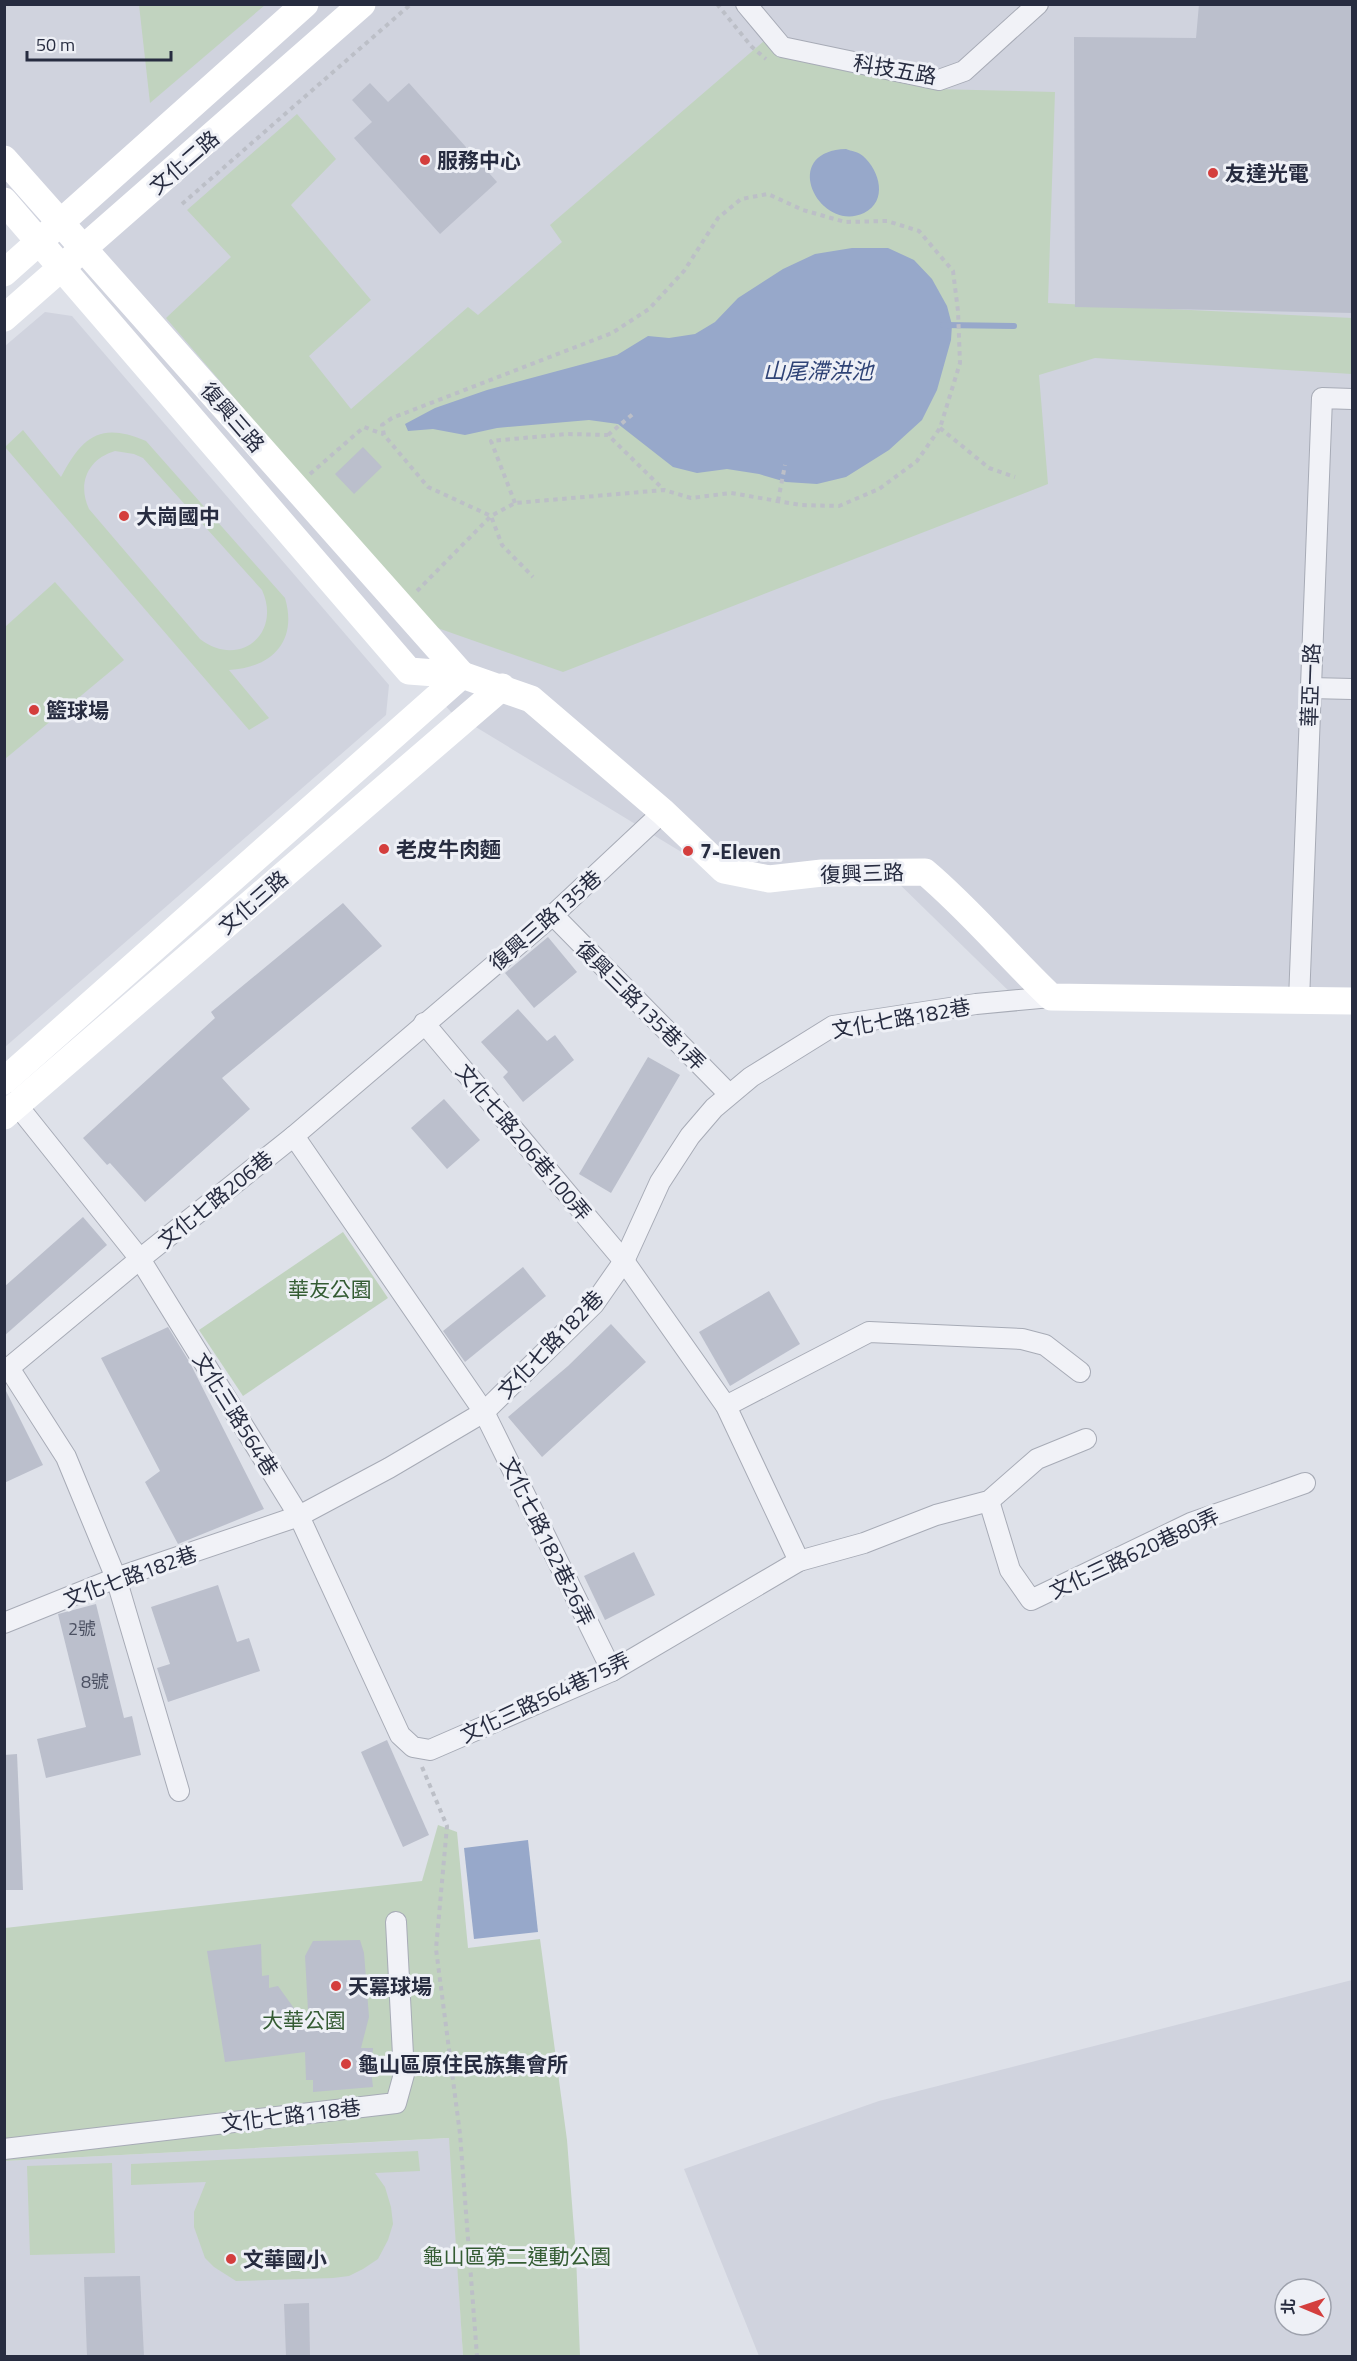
<svg xmlns="http://www.w3.org/2000/svg" width="1357" height="2361" font-family="'Titillium Web','Noto Sans TC',sans-serif">
<style>
.built{fill:#d0d3de;fill-rule:evenodd}
.green{fill:#c1d3bf;fill-rule:evenodd}
.water{fill:#97a8ca}
.lines{fill:none;stroke-linecap:round;stroke-linejoin:round}
.stream{stroke:#97a8ca;stroke-width:6}
.building{fill:#bbbfcc}
.street-casing{stroke:#a7abb6;stroke-width:22}
.path{stroke:#bcbfc7;stroke-width:4;stroke-dasharray:4.5 4.5;stroke-linecap:butt}
.street{stroke:#f1f2f7;stroke-width:20}
.secondary{stroke:#fff;stroke-width:27}
.poi-dot{fill:#d43e3d;stroke:#eef0f6;stroke-width:2}
.labels{text-anchor:middle;dominant-baseline:central;stroke-width:6;stroke-linejoin:round;paint-order:stroke}
.number-label{font-size:18px;fill:#4c5163}
.street-label{font-size:21px;fill:#272c40;stroke:#eef0f6}
.poi-label{font-size:21px;font-weight:bold;fill:#272c40;stroke:#eef0f6;text-anchor:start}
.park-label{font-size:21px;fill:#345c33;stroke:#eef0f6}
.water-label{font-size:22px;font-style:italic;fill:#2f4376;stroke:#eef0f6}
</style>
<rect width="100%" height="100%" fill="#dee1e9"/>
<g class="built">
<path d="M5 5H1352V1000L1020 1002 888 873 706 867 451 712 271 509 5 190Z"/>
<path d="M45 312 72 316 389 685 386 715 5 1047V346Z"/>
<path d="M1352 1980V2356H759L684 2169 879 2101ZM1285 2289H1321V2325H1285Z"/>
<path d="M450 2138 463 2356H5V2161Z"/>
</g>
<g class="green">
<path d="M139 5V4L265 5 150 103Z"/>
<path d="M764 41 778 57 934 89 1055 92 1048 303 1352 318V374L1095 358 1039 375 1048 484 563 672 429 625 166 318 231 257 187 210 297 114 336 159 291 205 371 300 309 356 351 409 468 307 478 315 562 242 550 225Z"/>
<path d="M23 430 61 477C82 437 100 421 146 441L285 598C298 642 271 668 229 670L269 718 249 730 5 447ZM115 451 134 454 143 458 262 590C282 634 239 669 200 639L89 509C77 483 88 459 115 451Z"/>
<path d="M55 582 124 660 5 759V627Z"/>
<path d="M343 1232 388 1298 243 1396 199 1330Z"/>
<path d="M438 1825 457 1832 468 1948 540 1939 567 2140 576 2255 580 2356H463L449 2138 5 2161V1928L422 1881Z"/>
<path d="M418 2151 420 2171 375 2173 385 2187 391 2207 393 2224 388 2240 378 2259 363 2269 349 2276 333 2278 236 2281 214 2267 205 2258 194 2227V2212L206 2182 131 2185V2164Z"/>
<path d="M112 2163 115 2253 30 2255 27 2166Z"/>
</g>
<g class="water">
<path d="M846 149C851 151 859 152 863 156 880 171 888 201 864 213 819 234 778 151 846 149Z"/>
<path d="M852 248H888L914 260 932 279 947 306 952 325 951 340 937 390 922 420 889 450 846 477 817 484 786 482 759 474 727 469 697 473 673 467 618 424 589 420 497 428 465 435 433 429 408 431 405 424 435 408 487 390 617 355 648 336 669 338 695 334 715 322 738 298 783 269 815 254Z"/>
<path d="M528 1840 538 1932 474 1939 464 1848Z"/>
</g>
<g class="lines">
<path class="stream" d="M943 325 1014 326"/>
</g>
<g class="building">
<path d="M1199 4H1353V313L1075 307 1074 37 1196 38Z"/>
<path d="M370 83 388 102 409 83 497 182 440 234 354 138 372 122 352 100Z"/>
<path d="M363 447 382 467 354 494 335 474Z"/>
<path d="M343 903 382 946 222 1078 250 1109 145 1202 110 1163 107 1165 83 1138 215 1018 211 1012Z"/>
<path d="M548 937 577 972 534 1008 505 973Z"/>
<path d="M518 1009 547 1041 555 1035 574 1060 523 1102 503 1077 508 1072 481 1042Z"/>
<path d="M648 1057 680 1075 611 1193 579 1174Z"/>
<path d="M444 1099 480 1140 447 1169 411 1128Z"/>
<path d="M83 1217 107 1245 4 1336V1287Z"/>
<path d="M523 1267 546 1296 465 1362 443 1331Z"/>
<path d="M769 1291 800 1344 730 1386 699 1332Z"/>
<path d="M611 1324 646 1362 542 1457 508 1417 568 1366Z"/>
<path d="M168 1327 190 1363 264 1509 178 1544 145 1482 160 1471 101 1358Z"/>
<path d="M4 1387 43 1465 4 1483Z"/>
<path d="M634 1552 655 1595 605 1620 584 1576Z"/>
<path d="M218 1585 237 1642 249 1638 260 1671 168 1702 157 1668 170 1664 151 1607Z"/>
<path d="M96 1604 124 1718 132 1716 141 1755 46 1778 37 1739 86 1727 58 1614Z"/>
<path d="M387 1740 429 1835 403 1847 361 1752Z"/>
<path d="M17 1754 23 1890H4V1755Z"/>
<path d="M360 1940 364 1953 369 2017 361 2048H373L371 2070 373 2087 313 2092V2080H306L305 2052 225 2062 207 1951 261 1944 262 1976 269 1975V1988L278 1986 309 2029 305 1956 313 1941Z"/>
<path d="M140 2276 144 2356H87L84 2277Z"/>
<path d="M309 2303 310 2356H286L284 2304Z"/>
</g>
<g class="lines">
<g class="street-casing">
<g id="street">
<path d="M746 4 782 47 939 80 964 71 1038 4"/>
<path d="M1310 688 1352 689"/>
<path d="M553 915 729 1094"/>
<path d="M1299 1001 1322 398 1352 399"/>
<path d="M424 1023 624 1261 726 1406 799 1561"/>
<path d="M6 1102 17 1105 140 1259 299 1516 400 1735 413 1747 430 1750 612 1671 799 1561 864 1543 936 1515 989 1501 1037 1459 1086 1439"/>
<path d="M294 1136 484 1412 612 1671"/>
<path d="M9 1368 66 1457 116 1578 179 1791"/>
<path d="M4 1372 140 1259 294 1136 553 915 663 812"/>
<path d="M726 1406 869 1332 1022 1339 1045 1345 1080 1372"/>
<path d="M989 1501 1010 1570 1031 1600 1191 1523 1305 1483"/>
<path d="M4 1623 116 1578 299 1516 389 1468 484 1412 594 1304 624 1261 660 1182 690 1136 714 1108 751 1077 833 1026 976 1004 1051 997"/>
<path d="M4 2149 396 2103 404 2074 396 1922"/>
</g>
</g>
<g class="path">
<path d="M717 4 752 47 766 59"/>
<path d="M182 204 411 4"/>
<path d="M940 428 989 468 1015 477"/>
<path d="M608 435 634 413"/>
<path d="M310 474 364 427 383 434"/>
<path d="M778 501 785 465"/>
<path d="M515 503 491 441 567 434 608 435 664 490"/>
<path d="M417 591 491 516 515 503 664 490 691 498 731 493 801 505 839 506 879 489 917 461 940 428 960 363 958 311 953 271 919 231 887 221 845 222 803 210 768 194 741 199 718 218 684 271 649 309 612 333 392 418 382 425 384 435 428 487 491 516 502 545 533 577"/>
<path d="M422 1767 447 1826 436 1949 460 2134 477 2356"/>
</g>
<use href="#street" class="street"/>
<g class="secondary">
<path d="M4 159 462 675"/>
<path d="M4 201 409 671 462 675 531 699 663 812 724 870 769 879 822 873 925 872C970 910 1008 956 1051 997L1352 1001"/>
<path d="M4 273 305 4"/>
<path d="M4 318 362 4"/>
<path d="M4 1081 462 675"/>
<path d="M4 1116 502 687"/>
</g>
</g>
<g class="poi-dot">
<circle cx="425" cy="160" r="6"/>
<circle cx="1213" cy="173" r="6"/>
<circle cx="124" cy="516" r="6"/>
<circle cx="34" cy="710" r="6"/>
<circle cx="384" cy="849" r="6"/>
<circle cx="688" cy="851" r="6"/>
<circle cx="336" cy="1986" r="6"/>
<circle cx="346" cy="2064" r="6"/>
<circle cx="231" cy="2259" r="6"/>
</g>
<g class="labels">
<g class="number-label">
<text x="82" y="1628">2號</text>
<text x="95" y="1681">8號</text>
</g>
<g class="street-label">
<text transform="translate(895 69) rotate(10)">科技五路</text>
<text transform="translate(184 162) rotate(-41)">文化二路</text>
<text transform="translate(233 417) rotate(49)">復興三路</text>
<text transform="translate(1310 685) rotate(-88)">華亞一路</text>
<text transform="translate(862 873) rotate(-2)">復興三路</text>
<text transform="translate(253 902) rotate(-41)">文化三路</text>
<text transform="translate(545 920) rotate(-41)">復興三路135巷</text>
<text transform="translate(641 1005) rotate(45)">復興三路135巷1弄</text>
<text transform="translate(901 1018) rotate(-10)">文化七路182巷</text>
<text transform="translate(524 1142) rotate(50)">文化七路206巷100弄</text>
<text transform="translate(215 1199) rotate(-39)">文化七路206巷</text>
<text transform="translate(550 1344) rotate(-46)">文化七路182巷</text>
<text transform="translate(236 1414) rotate(58)">文化三路564巷</text>
<text transform="translate(548 1541) rotate(64)">文化七路182巷26弄</text>
<text transform="translate(1134 1553) rotate(-25)">文化三路620巷80弄</text>
<text transform="translate(130 1576) rotate(-20)">文化七路182巷</text>
<text transform="translate(545 1697) rotate(-25)">文化三路564巷75弄</text>
<text transform="translate(291 2115) rotate(-7)">文化七路118巷</text>
</g>
<g class="poi-label">
<text x="437" y="160">服務中心</text>
<text x="1225" y="173">友達光電</text>
<text x="136" y="516">大崗國中</text>
<text x="46" y="710">籃球場</text>
<text x="396" y="849">老皮牛肉麵</text>
<text x="700" y="851">7-Eleven</text>
<text x="348" y="1986">天冪球場</text>
<text x="358" y="2064">龜山區原住民族集會所</text>
<text x="243" y="2259">文華國小</text>
</g>
<g class="park-label">
<text x="330" y="1289">華友公園</text>
<text x="304" y="2020">大華公園</text>
<text x="517" y="2256">龜山區第二運動公園</text>
</g>
<g class="water-label">
<text x="818" y="371">山尾滯洪池</text>
</g>
</g>
<rect width="1357" height="2361" fill="none" stroke="#272c40" stroke-width="12"/>
<g transform="translate(1303 2307) rotate(272)"><circle r="28" fill="#eef0f6" stroke="#9ea2ad" stroke-width="1.5"/>
<path d="M0-4.5L10 22L0 15L-10 22Z" fill="#d43e3d"/>
<text y="-9" font-size="16" font-weight="bold" text-anchor="middle" fill="#272c40">北</text>
</g>
<path d="M27 51v9h144v-9" fill="none" stroke="#272c40" stroke-width="3"/>
<text x="36" y="51" font-size="18" fill="#272c40" stroke="#eef0f6" stroke-width="4.5" paint-order="stroke">50 m</text>
</svg>
